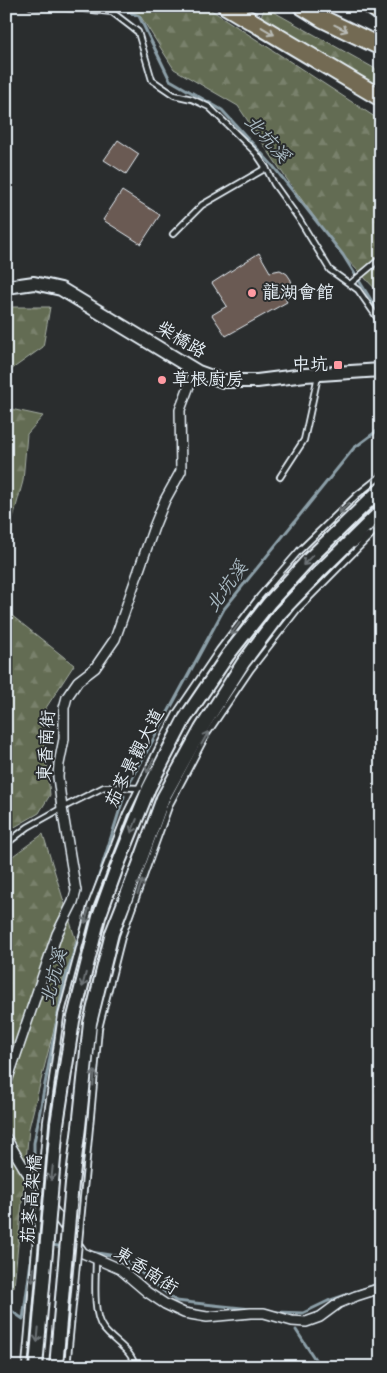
<svg xmlns="http://www.w3.org/2000/svg" width="387" height="1373" font-family="Mynerve,'LXGW WenKai TC',sans-serif">
<style>
.built{fill:#3e3a39}
.forest{fill:url(#forest-firs);stroke:#a6aea5}
.lines{fill:none;stroke-linecap:round;stroke-linejoin:round}
.stream{stroke:#8c9fa8;stroke-width:3}
.building{fill:#6b5a53;stroke:#e8f1f8}
.lane-casing{stroke:#e8f1f8;stroke-width:8}
.street-casing{stroke:#e8f1f8;stroke-width:12}
.secondary-casing{stroke:#e8f1f8;stroke-width:16}
.highway-casing{stroke:#e8f1f8;stroke-width:20}
.lane{stroke:#2a2d2e;stroke-width:4.5}
.street{stroke:#2a2d2e;stroke-width:9}
.secondary{stroke:#2a2d2e;stroke-width:12}
.highway{stroke:#736b52;stroke-width:16}
.lane-bridge-casing{stroke:#e8f1f8;stroke-width:8;stroke-linecap:butt}
.secondary-bridge-casing{stroke:#e8f1f8;stroke-width:16;stroke-linecap:butt}
.lane-bridge{stroke:#2a2d2e;stroke-width:4.5}
.secondary-bridge{stroke:#2a2d2e;stroke-width:12}
.oneway{stroke:#b9bbb6}
.oneway2{stroke:#6c7275}
.poi-dot{fill:#ff9aa2;stroke:#2a2d2e;stroke-width:2}
.labels{text-anchor:middle;dominant-baseline:central;stroke-width:4;stroke-linejoin:round;paint-order:stroke}
.poi-label{font-size:18px;fill:#e8f1f8;stroke:#2a2d2e;text-anchor:start}
.street-label{font-size:18px;fill:#e8f1f8;stroke:#2a2d2e}
.water-label{font-size:19px;font-style:italic;fill:#aabac3;stroke:#2a2d2e}
</style>
<defs>
<pattern id="forest-firs" width="22" height="20" patternUnits="userSpaceOnUse" patternTransform="scale(1.25)"><rect width="22" height="20" fill="#636c52"/><path d="M5 1l3.5 6h-7zM16 11l3.5 6h-7z" fill="#79816c"/></pattern>
</defs>
<rect width="100%" height="100%" fill="#2a2d2e"/>
<filter id="ink" filterUnits="userSpaceOnUse"><feTurbulence type="fractalNoise" baseFrequency=".02" numOctaves="2"/><feDisplacementMap in="SourceGraphic" scale="10" xChannelSelector="R" yChannelSelector="G"/><feConvolveMatrix kernelMatrix="1 2 1 2 8 2 1 2 1" color-interpolation-filters="sRGB"/></filter>
<g filter="url(#ink)">
<path class="built" d="M381 1083V1239L373 1220 375 1094Z"/>
<g class="forest">
<path d="M108 6H205L381 121V295L339 251 286 178 238 106 174 69 141 17Z"/>
<path d="M265 7 381 72V90L260 19Z"/>
<path d="M6 307H50L43 347 12 369 6 366Z"/>
<path d="M6 408 43 416 27 434 23 481 13 518 6 539Z"/>
<path d="M6 611 74 665 42 714 50 795 39 813 6 832Z"/>
<path d="M43 834 76 941 29 1128 14 1287 6 1284V950L12 942 10 858Z"/>
</g>
<g class="lines">
<g class="stream">
<path d="M114 6 139 16 170 80 222 110 273 166 343 255 381 316"/>
<path d="M128 786 224 609 354 448 381 428"/>
<path d="M92 898 124 796"/>
<path d="M34 1171V1143L64 982 86 915"/>
<path d="M34 1238V1196"/>
<path d="M49 1244 62 1247"/>
<path d="M91 1252 122 1257 176 1301 251 1309"/>
<path d="M6 1307 23 1319 33 1247"/>
<path d="M275 1312 303 1313 328 1301 381 1283"/>
<path d="M296 1330 320 1367"/>
</g>
</g>
<g class="building">
<path d="M118 140 139 154 126 174 104 160Z"/>
<path d="M122 191 160 215 141 244 103 220Z"/>
<path d="M259 253 270 272 280 270 282 271 287 274 291 280 292 285 291 289 283 295 287 302 226 336 212 315 227 306 212 283Z"/>
</g>
<g class="lines">
<g class="lane-casing">
<g id="lane">
<path d="M31 6 83 9 112 12 138 32 152 80 174 95 192 99 209 107 256 153 266 168 274 184 299 219 330 270 358 290 381 323"/>
<path d="M173 234 202 205 266 168"/>
<path d="M350 284 381 258"/>
<path d="M280 477 304 440 318 376"/>
<path d="M354 545 368 535"/>
<path d="M6 844 28 827 62 808 104 787 140 788"/>
<path d="M46 1122 61 1016 90 907 126 814 160 744 177 712 219 650 260 596 299 551 357 495 381 476"/>
<path d="M90 1126 99 1028 122 937 170 804 207 734 251 669 297 610 381 525"/>
<path d="M96 1259C96 1277 92 1314 103 1328 113 1342 132 1349 135 1367"/>
</g>
</g>
<g class="street-casing">
<g id="street">
<path d="M6 1084 57 934 73 902 76 891 62 808 58 777 59 764 64 739V708L67 697 78 681 95 668 115 639 154 527 165 500 181 471 180 410 195 370"/>
<path d="M6 1138 24 1168 83 1253 120 1269 147 1292 165 1304 184 1313 207 1317 251 1313H264L292 1321 306 1322 320 1317 339 1303 356 1296 381 1288"/>
</g>
</g>
<g class="secondary-casing">
<g id="secondary">
<path d="M6 287 34 283 61 289 198 372 223 381H257L305 375 381 370"/>
<path d="M57 1124 73 1021 99 917 117 867 149 788 184 720 228 655 269 603 308 560 381 489"/>
<path d="M79 1127 90 1023 112 933 138 867 163 798 201 729 243 663 280 613 318 573 381 511"/>
</g>
</g>
<g class="highway-casing">
<g id="highway">
<path d="M226 6 381 98"/>
<path d="M302 6 323 19 381 47"/>
<path d="M371 6 381 13"/>
</g>
</g>
<use href="#lane" class="lane"/>
<use href="#street" class="street"/>
<use href="#secondary" class="secondary"/>
<use href="#highway" class="highway"/>
<g class="lane-bridge-casing">
<g id="lane-bridge">
<path d="M25 1367 46 1122"/>
<path d="M67 1367 90 1126"/>
</g>
</g>
<g class="secondary-bridge-casing">
<g id="secondary-bridge">
<path d="M36 1367 57 1124"/>
<path d="M56 1367 72 1183 79 1127"/>
</g>
</g>
<use href="#lane-bridge" class="lane-bridge"/>
<use href="#secondary-bridge" class="secondary-bridge"/>
</g>
<defs><path id="oneway-shaft" d="M-6 0H5M1.5-3L5.5 0L1.5 3" fill="none" stroke-width="1.6" stroke-linecap="round" stroke-linejoin="round" transform="scale(1.25)"/></defs>
<g class="oneway">
<use href="#oneway-shaft" transform="translate(341 28) rotate(26)"/>
<use href="#oneway-shaft" transform="translate(268 31) rotate(31)"/>
</g>
<g class="oneway2">
<use href="#oneway-shaft" transform="translate(344 508) rotate(136)"/>
<use href="#oneway-shaft" transform="translate(308 560) rotate(134)"/>
<use href="#oneway-shaft" transform="translate(235 629) rotate(127)"/>
<use href="#oneway-shaft" transform="translate(205 738) rotate(-61)"/>
<use href="#oneway-shaft" transform="translate(150 766) rotate(116)"/>
<use href="#oneway-shaft" transform="translate(134 826) rotate(112)"/>
<use href="#oneway-shaft" transform="translate(140 887) rotate(-70)"/>
<use href="#oneway-shaft" transform="translate(87 916) rotate(105)"/>
<use href="#oneway-shaft" transform="translate(84 980) rotate(104)"/>
<use href="#oneway-shaft" transform="translate(94 1078) rotate(-85)"/>
<use href="#oneway-shaft" transform="translate(52 1173) rotate(96)"/>
<use href="#oneway-shaft" transform="translate(33 1275) rotate(95)"/>
<use href="#oneway-shaft" transform="translate(38 1335) rotate(95)"/>
</g>
</g>
<g class="poi-dot">
<circle cx="252" cy="293" r="5"/>
<rect x="333" y="360" width="10" height="10" rx="2.5"/>
<circle cx="162" cy="380" r="5"/>
</g>
<g class="labels">
<g class="poi-label">
<text x="262" y="293">龍湖會館</text>
<text x="328" y="365" text-anchor="end">中坑</text>
<text x="172" y="380">草根廚房</text>
</g>
<g class="street-label">
<text transform="translate(181 340) rotate(31)">柴橋路</text>
<text transform="translate(47 746) rotate(-87)">東香南街</text>
<text transform="translate(135 758) rotate(-63)">茄苳景觀大道</text>
<text transform="translate(32 1199) rotate(-85)">茄苳高架橋</text>
<text transform="translate(146 1271) rotate(33)">東香南街</text>
</g>
<g class="water-label">
<text transform="translate(267 139) rotate(48)">北坑溪</text>
<text transform="translate(227 587) rotate(-54)">北坑溪</text>
<text transform="translate(54 977) rotate(-76)">北坑溪</text>
</g>
</g>
<rect width="387" height="1373" fill="none" stroke="#2a2d2e" stroke-width="25"/>
<rect x="12" y="12" width="362" height="1348" fill="none" stroke="#e8f1f8" stroke-width="2" filter="url(#ink)"/>
</svg>
